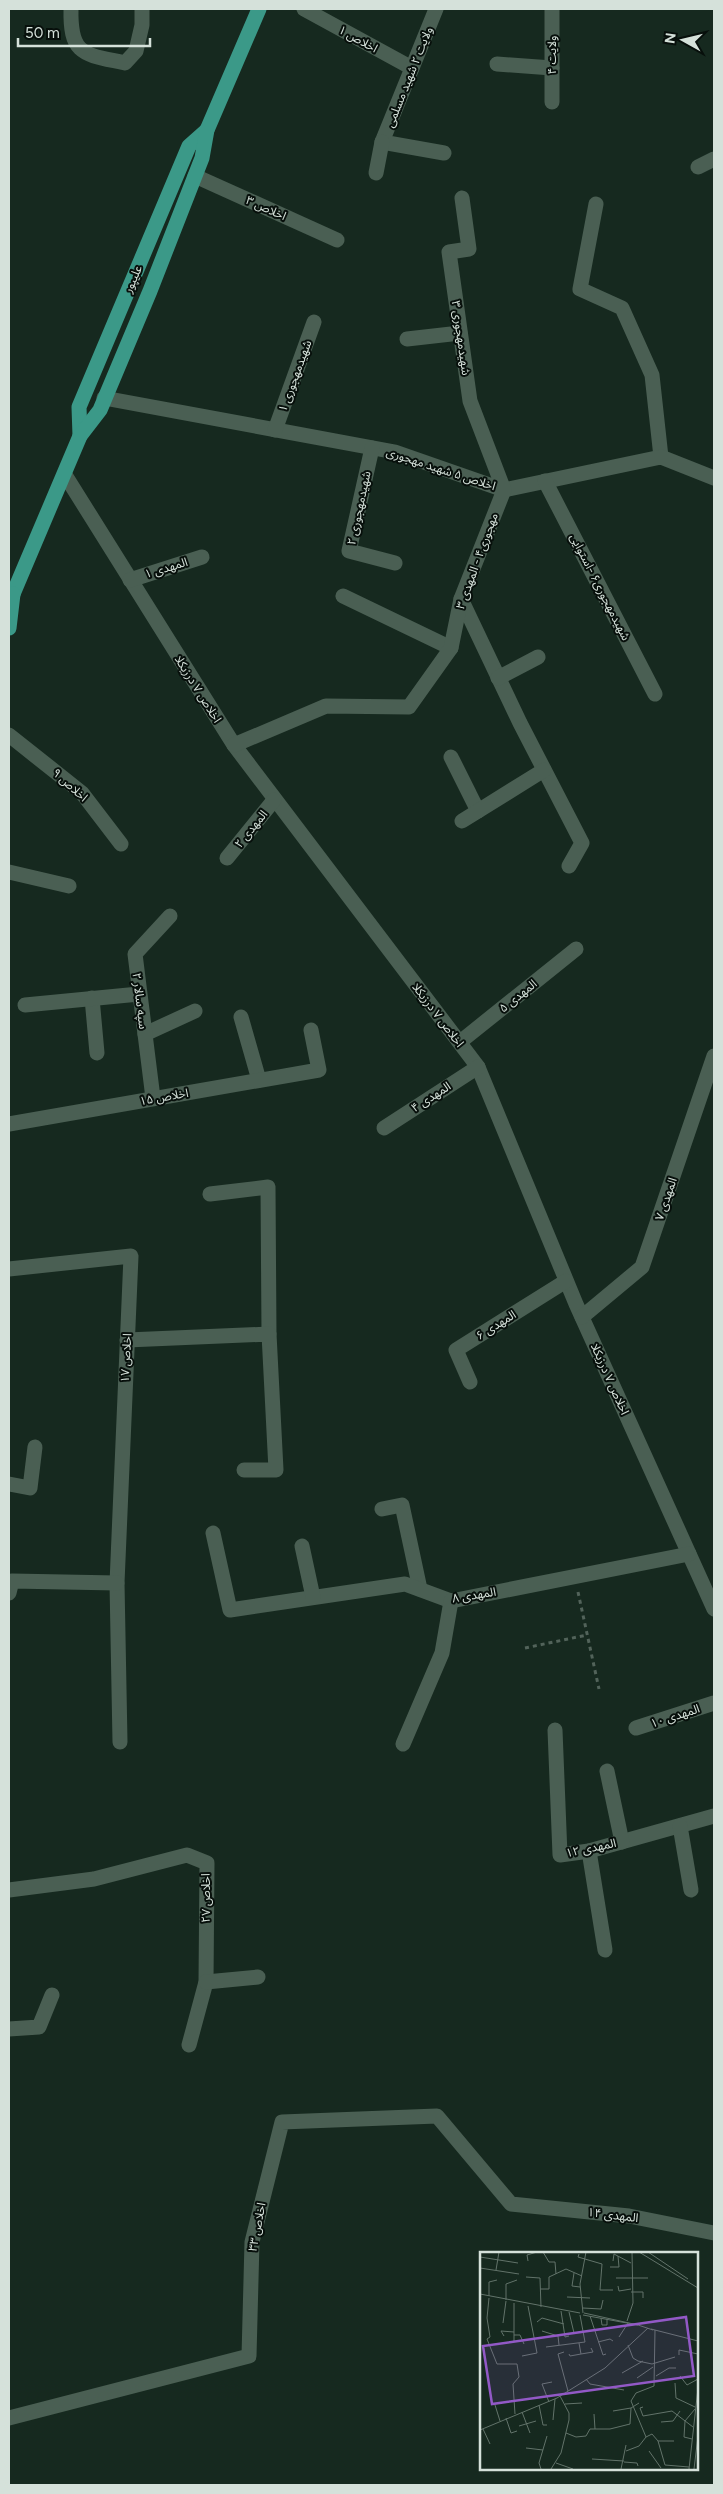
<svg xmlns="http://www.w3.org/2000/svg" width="723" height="2494" font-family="Figtree,'Noto Sans Arabic',sans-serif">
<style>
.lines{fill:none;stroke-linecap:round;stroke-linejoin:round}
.path{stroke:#52635a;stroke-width:3;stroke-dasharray:4 4;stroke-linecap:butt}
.minor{stroke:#4a5f53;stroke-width:15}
.major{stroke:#3b9988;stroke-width:15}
.labels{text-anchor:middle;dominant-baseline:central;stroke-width:4;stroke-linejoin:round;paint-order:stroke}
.street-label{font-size:12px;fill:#d5e1da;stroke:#070f0b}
.inset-road{fill:none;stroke:#62736a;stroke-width:1}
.view{fill:#9259c6;fill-opacity:0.15;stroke:#9259c6;stroke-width:2.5}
.inset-edge{fill:none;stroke:#d5e1da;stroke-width:2.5}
</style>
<rect width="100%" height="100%" fill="#16291f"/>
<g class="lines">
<g class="path">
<path d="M578 1592 599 1689"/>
<path d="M525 1648 587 1635"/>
</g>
<g class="minor">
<path d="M71 9C70 56 84 54 125 63L136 51 142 25V9"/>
<path d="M304 9 412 68"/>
<path d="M436 9 382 142 444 153"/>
<path d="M552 9V102"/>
<path d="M497 64 552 68"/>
<path d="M698 167 714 159"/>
<path d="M376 173 382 142"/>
<path d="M195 176 337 240"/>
<path d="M596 204 580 289 622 308 652 375 661 457"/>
<path d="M407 339 460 333"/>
<path d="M104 398 395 452 504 490 661 457 714 478"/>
<path d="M275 430 314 322"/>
<path d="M372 448 349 551 395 563"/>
<path d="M65 475 234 745 478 1067 576 1304 714 1609"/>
<path d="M545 481 655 694"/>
<path d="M130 580 202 557"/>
<path d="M343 596 451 648"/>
<path d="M461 599 520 723 582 843 569 866"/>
<path d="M498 678 538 657"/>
<path d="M9 735 82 793 121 844"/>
<path d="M234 745 326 706 409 707 451 648 461 599 504 490 470 401 449 252 469 249 462 198"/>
<path d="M451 757 478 811"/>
<path d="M462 821 544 770"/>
<path d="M227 858 274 800"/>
<path d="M9 872 69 886"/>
<path d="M92 998 97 1053"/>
<path d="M25 1005 139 994"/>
<path d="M241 1017 259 1080"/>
<path d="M145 1034 195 1011"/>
<path d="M460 1042 576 949"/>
<path d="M153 1098 135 954 170 916"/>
<path d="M9 1124 319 1070 311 1030"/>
<path d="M384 1128 478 1067"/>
<path d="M210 1194 268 1187 269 1334"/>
<path d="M9 1269 131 1256 117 1583 120 1742"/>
<path d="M582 1317 642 1267 714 1056"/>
<path d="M127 1340 269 1334 276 1470H244"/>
<path d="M470 1382 456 1350 566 1281"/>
<path d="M9 1484 30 1488 35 1447"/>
<path d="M382 1509 402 1505 420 1589"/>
<path d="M213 1533 230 1610 405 1584 451 1601 689 1554"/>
<path d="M302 1546 313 1597"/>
<path d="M9 1593 12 1581 117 1583"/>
<path d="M636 1728 714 1703"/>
<path d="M555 1730 560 1855 589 1851 714 1816"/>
<path d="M403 1744 442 1653 451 1601"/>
<path d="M607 1771 622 1842"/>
<path d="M680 1826 691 1890"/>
<path d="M589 1851 605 1950"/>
<path d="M9 1890 94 1879 187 1855 207 1863 206 1982 189 2045"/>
<path d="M206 1982 258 1977"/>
<path d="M9 2029 39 2027 52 1995"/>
<path d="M9 2418 249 2356 252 2242 282 2122 437 2116 511 2204 629 2216 714 2233"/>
</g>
<g class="major">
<path d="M80 436 79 407 189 146 207 130"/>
<path d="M13 594 80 436 100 410 150 291 202 158 207 130 259 9"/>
<path d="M9 598 13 594 9 628"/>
</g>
</g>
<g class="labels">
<g class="street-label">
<text transform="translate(358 39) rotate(29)">اخلاص ۱</text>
<text transform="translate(552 55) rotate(-90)">ولایت ۴</text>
<text transform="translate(409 77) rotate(-68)">ولایت ۲ شهید مسلمی</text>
<text transform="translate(266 208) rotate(24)">اخلاص ۳</text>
<text transform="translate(133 279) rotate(-67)">علیپور</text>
<text transform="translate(461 338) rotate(82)">شهیدمهجوری ۳</text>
<text transform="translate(295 376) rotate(-70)">شهیدمهجوری ۱</text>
<text transform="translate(441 469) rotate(18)">اخلاص ۵ شهید مهجوری</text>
<text transform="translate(359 508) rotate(-78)">شهیدمهجوری ۲</text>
<text transform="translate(477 561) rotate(-70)">مهجوری۴ - المهدی ۳</text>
<text transform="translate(166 568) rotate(-17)">المهدی ۱</text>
<text transform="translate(600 587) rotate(63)">شهیدمهجوری۶ -استوایی</text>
<text transform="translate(198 689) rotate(58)">اخلاص ۷ درزیکلا</text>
<text transform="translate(70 785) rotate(42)">اخلاص ۹</text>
<text transform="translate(251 829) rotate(-51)">المهدی ۲</text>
<text transform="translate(518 996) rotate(-39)">المهدی ۵</text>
<text transform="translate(140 1001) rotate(83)">سپه سالار ۲</text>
<text transform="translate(438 1015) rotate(53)">اخلاص ۷ درزیکلا</text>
<text transform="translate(164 1097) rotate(-10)">اخلاص ۱۵</text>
<text transform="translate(431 1097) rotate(-33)">المهدی ۴</text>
<text transform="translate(666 1199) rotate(-71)">المهدی ۷</text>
<text transform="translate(496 1325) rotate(-32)">المهدی ۶</text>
<text transform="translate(126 1358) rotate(-87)">اخلاص ۱۷</text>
<text transform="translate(610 1379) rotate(66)">اخلاص ۷ درزیکلا</text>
<text transform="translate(474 1595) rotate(-9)">المهدی ۸</text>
<text transform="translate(675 1716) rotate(-18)">المهدی ۱۰</text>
<text transform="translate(591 1848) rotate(-12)">المهدی ۱۲</text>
<text transform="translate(206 1898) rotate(-90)">اخلاص ۲۷</text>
<text transform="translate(613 2215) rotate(7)">المهدی ۱۴</text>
<text transform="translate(257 2227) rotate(-79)">اخلاص ۳۳</text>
</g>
</g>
<g transform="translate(480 2252)">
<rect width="218" height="218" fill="#16291f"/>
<path class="inset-road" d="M63 0 69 10H75L76 22M159 0 218 36M168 0 208 27M99 2 98 5 122 12 120 38H133M0 5 38 11M48 9 47 3 57 0M133 9 134 2 151 11M130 15H139L138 4M0 16 39 22M16 18 19 0M94 21 92 34 100 35M46 25 60 26 61 55M136 26H168M138 34 139 39 151 37M60 37H69V25L86 17 102 24M151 40H163V46M0 42 100 61M9 44V30L17 28M87 45 110 46M9 46 7 66 10 85 7 87 17 112H37L39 125 33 132 35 162M26 48V32L37 28M103 56 121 57 123 48M81 59 85 85 89 84M89 60 94 81M103 61 100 32 106 0M103 63 158 73 104 61M110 64 123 103 126 102M121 66 122 73H127V67M147 69 153 51 152 0M57 70 62 66 84 72M23 71 26 49M158 73 173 78M171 77 218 89M62 79 78 84 79 93M34 83H40L44 92M24 84 21 79 34 80M139 85 148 71M34 90V51M118 90 130 87 133 89M148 93 153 106 158 109 172 112 195 105M66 95 105 90 100 63M84 100 78 102 88 139M89 102 90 104 101 102 99 91M101 102 113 100 111 96M199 103V98L218 102M42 104 57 101 48 54M142 121 163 109M176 124 189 116H196M200 124 207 133 218 127M157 126 173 115M106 127 110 132 144 138M195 131 196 146 215 155M69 150 62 132 72 130M85 152 102 151M15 153 20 169M59 153 63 173H67M163 155 160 156 163 164 192 159 213 175M133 159 151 156M42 160 50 181M114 162 115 177M26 166 31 181 37 179M73 168 75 147M181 170 193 169 200 159M39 174 56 169M3 177 10 192M0 178 77 146 125 116 168 76M86 181 96 185 106 184 110 177H130L150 172 151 156 159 151M166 185 151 149 156 141 174 134 175 78M166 185 172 182 178 189 185 213M212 187 204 185 205 169 215 157M178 189H194M46 196 63 198M146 199 159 194 166 185M169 199 181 216M112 207 144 209M144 210 157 211 158 214M76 211 93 217M185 213 209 215M61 217 59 211 67 184M71 217 81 201 89 168V161L80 144M141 217 146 193M209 217 218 136M214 217 218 184"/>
<path class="view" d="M206 65 214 124 12 152 3 94Z"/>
<rect width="218" height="218" class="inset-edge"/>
</g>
<rect width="723" height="2494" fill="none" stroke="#d5e1da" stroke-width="20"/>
<g transform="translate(683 40) rotate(278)" stroke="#070f0b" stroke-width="4" paint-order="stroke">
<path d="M0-4L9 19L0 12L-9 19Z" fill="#d5e1da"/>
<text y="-8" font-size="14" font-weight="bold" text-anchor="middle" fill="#d5e1da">N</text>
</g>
<path d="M18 38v8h132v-8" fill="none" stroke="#d5e1da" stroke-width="2.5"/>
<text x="25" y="38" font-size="15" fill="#d5e1da" stroke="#070f0b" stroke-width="4" paint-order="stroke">50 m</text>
</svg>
